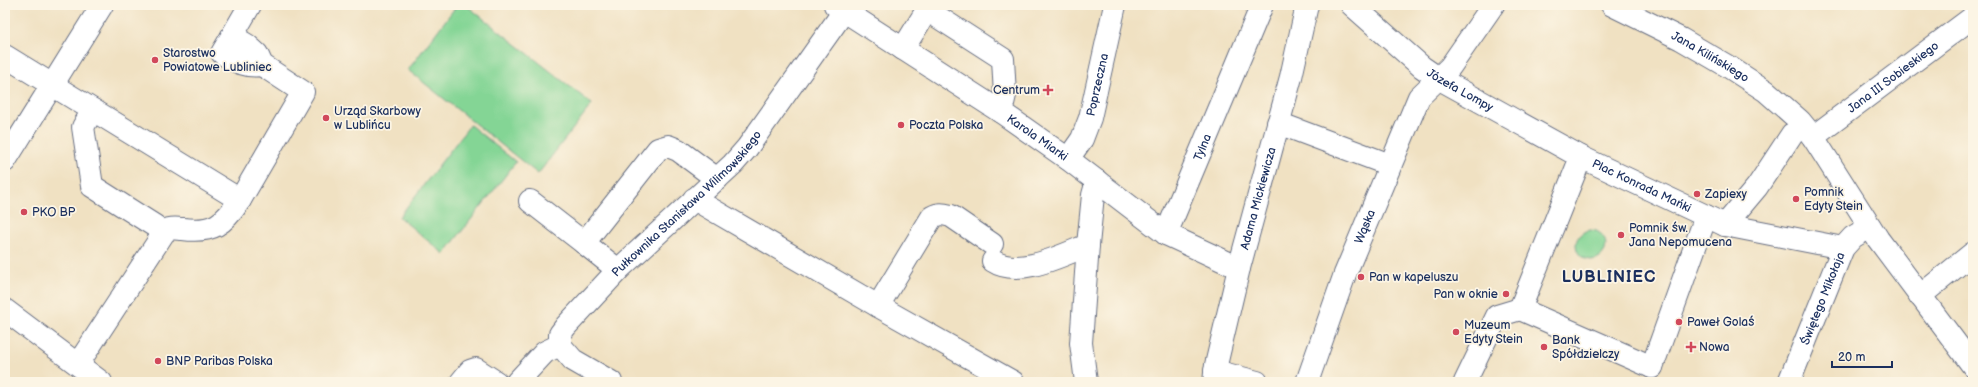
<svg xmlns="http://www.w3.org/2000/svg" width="1978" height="387" font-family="'Balsamiq Sans',sans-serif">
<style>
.green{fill:#84d595;stroke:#50827a}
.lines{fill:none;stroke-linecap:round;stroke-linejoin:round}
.minor-casing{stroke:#666d81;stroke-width:24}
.major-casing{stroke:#666d81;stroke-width:24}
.minor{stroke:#fff;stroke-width:22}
.major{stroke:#fff;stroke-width:22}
.poi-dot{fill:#d1495b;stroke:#fcf5e5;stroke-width:1.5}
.labels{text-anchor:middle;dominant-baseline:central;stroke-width:3.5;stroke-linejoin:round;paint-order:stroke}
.poi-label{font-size:12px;fill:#1b2f5e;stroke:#fcf5e5;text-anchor:start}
.street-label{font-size:12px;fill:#1b2f5e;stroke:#fcf5e5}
.district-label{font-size:16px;font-weight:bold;letter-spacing:1px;fill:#1b2f5e;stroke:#fcf5e5}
</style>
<rect width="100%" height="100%" fill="#fcf5e5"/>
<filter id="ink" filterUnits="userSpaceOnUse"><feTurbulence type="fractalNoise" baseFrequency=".025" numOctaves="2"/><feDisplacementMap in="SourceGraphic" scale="8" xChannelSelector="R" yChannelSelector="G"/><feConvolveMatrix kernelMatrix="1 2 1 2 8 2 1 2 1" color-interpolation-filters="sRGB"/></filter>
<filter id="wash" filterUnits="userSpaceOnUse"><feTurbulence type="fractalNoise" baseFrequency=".012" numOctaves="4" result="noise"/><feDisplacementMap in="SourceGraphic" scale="16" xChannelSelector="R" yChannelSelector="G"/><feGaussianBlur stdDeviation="0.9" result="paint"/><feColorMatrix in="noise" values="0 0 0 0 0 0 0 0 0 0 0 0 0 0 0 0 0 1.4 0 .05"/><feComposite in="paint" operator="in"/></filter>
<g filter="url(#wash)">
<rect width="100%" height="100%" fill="#f0e1c2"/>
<g class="green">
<path d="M457 5H466L592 104 538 174 408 70Z"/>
<path d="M470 125 516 162 444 254 399 217Z"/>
<circle cx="1591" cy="245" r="15"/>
</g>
</g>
<g filter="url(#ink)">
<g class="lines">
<g class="minor-casing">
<g id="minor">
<path id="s1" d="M835 5 1001 112 1068 159 1166 234 1239 268"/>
<path id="s2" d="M1352 5 1422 67 1438 78 1581 157"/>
<path d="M232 36 222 53C235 62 245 67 262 65"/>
<path d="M903 49 927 10 1003 59 1005 95 1001 112"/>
<path d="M5 56 240 200C224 224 213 233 183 229 177 229 171 227 165 231L78 364"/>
<path d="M93 110 83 127 92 186 155 226"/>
<path d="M1278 123 1390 165"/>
<path id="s3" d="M1813 137 1973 17"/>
<path id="s4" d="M1068 159 1082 139 1090 118 1115 5"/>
<path d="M5 161 102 5"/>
<path d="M694 199 878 306 1013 382"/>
<path d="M240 200 303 92 262 65 257 54 247 45 232 36 250 5"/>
<path d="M530 201 584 243"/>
<path d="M1725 225 1757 187 1792 134"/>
<path id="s5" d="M1166 234 1262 5"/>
<path d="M993 261C1019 278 1062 255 1088 245"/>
<path d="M618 270 584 243 658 149 668 146 678 150 717 179"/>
<path d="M1920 296 1973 253"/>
<path d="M878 306 932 217C939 213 943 214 951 216L992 244"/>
<path id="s6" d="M1520 309 1581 157 1725 225 1843 248"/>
<path d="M1520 309 1652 367"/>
<path d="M5 310 101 382"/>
<path id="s7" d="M560 345V334L566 326 618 270 733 164 747 148 844 11"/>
<path d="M560 345 573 360 611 382"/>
<path d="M1652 367 1706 216"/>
<path d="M1215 371 1257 382"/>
<path d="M461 382 470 371 476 369 496 382"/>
<path d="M517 382 545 352 560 345"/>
<path d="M1086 382 1081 343 1088 245 1093 195 1097 181"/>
<path id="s8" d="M1214 382 1216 365 1239 268 1291 77 1307 5"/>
<path id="s9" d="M1307 382 1345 274 1419 97 1450 67 1493 5"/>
<path d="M1465 382 1497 316 1520 309"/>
<path id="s10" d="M1789 382 1843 248 1853 237 1870 227"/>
</g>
</g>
<g class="major-casing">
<g id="major">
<path id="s11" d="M1612 5 1681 39 1729 67 1766 91 1800 121 1813 137 1878 239 1973 366"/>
</g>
</g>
<use href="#minor" class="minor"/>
<use href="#major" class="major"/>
</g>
</g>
<g class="poi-dot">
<circle cx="155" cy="60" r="4"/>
<path d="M1046 84h4v4h4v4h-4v4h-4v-4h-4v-4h4z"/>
<circle cx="326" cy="118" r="4"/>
<circle cx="901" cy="125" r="4"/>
<circle cx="1697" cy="194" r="4"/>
<circle cx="1796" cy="199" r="4"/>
<circle cx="24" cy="212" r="4"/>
<circle cx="1621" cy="235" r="4"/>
<circle cx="1361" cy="277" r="4"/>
<circle cx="1506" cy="294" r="4"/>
<circle cx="1679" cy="322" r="4"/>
<circle cx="1456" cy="332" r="4"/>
<circle cx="1544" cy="347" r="4"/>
<path d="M1689 341h4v4h4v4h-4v4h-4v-4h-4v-4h4z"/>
<circle cx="158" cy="361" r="4"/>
</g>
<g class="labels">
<g class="poi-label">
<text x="163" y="53">Starostwo<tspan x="163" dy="14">Powiatowe Lubliniec</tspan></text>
<text x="1040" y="90" text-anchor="end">Centrum</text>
<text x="334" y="111">Urząd Skarbowy<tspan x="334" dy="14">w Lublińcu</tspan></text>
<text x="909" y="125">Poczta Polska</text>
<text x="1804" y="192">Pomnik<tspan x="1804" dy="14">Edyty Stein</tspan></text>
<text x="1705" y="194">Zapiexy</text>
<text x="32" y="212">PKO BP</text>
<text x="1629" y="228">Pomnik św.<tspan x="1629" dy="14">Jana Nepomucena</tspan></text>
<text x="1369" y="277">Pan w kapeluszu</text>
<text x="1498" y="294" text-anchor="end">Pan w oknie</text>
<text x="1687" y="322">Paweł Golaś</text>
<text x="1464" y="325">Muzeum<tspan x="1464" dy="14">Edyty Stein</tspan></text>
<text x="1552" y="340">Bank<tspan x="1552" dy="14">Spółdzielczy</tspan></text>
<text x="1699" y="347">Nowa</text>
<text x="166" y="361">BNP Paribas Polska</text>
</g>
<g class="street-label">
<text stroke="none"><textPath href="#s11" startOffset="111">Jana Kilińskiego</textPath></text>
<text stroke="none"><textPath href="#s3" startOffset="100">Jana III Sobieskiego</textPath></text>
<text stroke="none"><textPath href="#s4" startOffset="81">Poprzeczna</textPath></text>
<text stroke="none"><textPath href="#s2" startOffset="138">Józefa Lompy</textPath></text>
<text stroke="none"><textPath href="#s1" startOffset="242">Karola Miarki</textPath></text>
<text stroke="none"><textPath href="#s5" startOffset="94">Tylna</textPath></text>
<text stroke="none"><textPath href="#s6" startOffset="231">Plac Konrada Mańki</textPath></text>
<text stroke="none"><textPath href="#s8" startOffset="189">Adama Mickiewicza</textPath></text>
<text stroke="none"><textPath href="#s7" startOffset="193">Pułkownika Stanisława Wilimowskiego</textPath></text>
<text stroke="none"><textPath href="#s9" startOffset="166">Wąska</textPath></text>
<text stroke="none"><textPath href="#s10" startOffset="90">Świętego Mikołaja</textPath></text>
</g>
<g class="district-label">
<text x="1609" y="277">LUBLINIEC</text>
</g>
</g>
<rect width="1978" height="387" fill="none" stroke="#fcf5e5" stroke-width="20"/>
<path d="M1832 361v6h60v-6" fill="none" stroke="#1b2f5e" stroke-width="2"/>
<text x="1838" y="361" font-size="12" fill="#1b2f5e" stroke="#fcf5e5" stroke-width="3" paint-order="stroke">20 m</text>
</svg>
